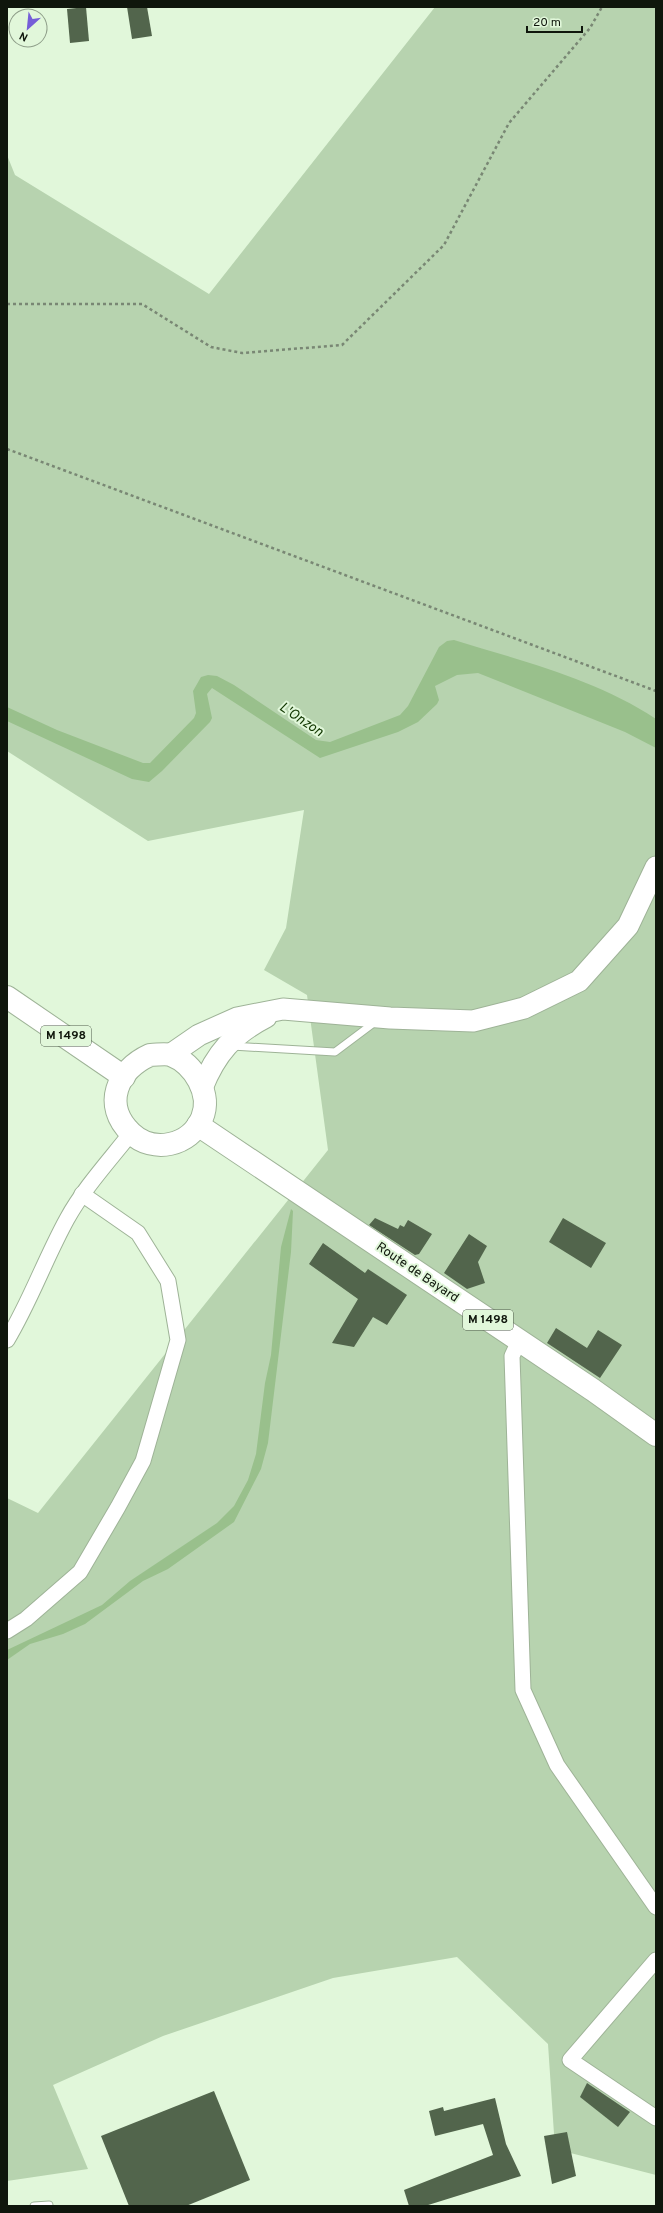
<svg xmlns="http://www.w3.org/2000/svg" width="663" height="2213" font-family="Overpass,sans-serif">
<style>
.green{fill:#b7d3af}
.water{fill:#99c08c}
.building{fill:#52654c}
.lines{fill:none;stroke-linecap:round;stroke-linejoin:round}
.service-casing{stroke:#9eb397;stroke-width:9}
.minor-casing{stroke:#9eb397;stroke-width:17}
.secondary-casing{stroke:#9eb397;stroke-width:23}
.primary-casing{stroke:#9eb397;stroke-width:24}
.path{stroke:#798774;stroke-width:2.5;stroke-dasharray:3 3;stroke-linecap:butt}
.service{stroke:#fff;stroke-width:7}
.minor{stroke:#fff;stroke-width:15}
.secondary{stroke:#fff;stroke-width:21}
.primary{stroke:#fff;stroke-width:22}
.labels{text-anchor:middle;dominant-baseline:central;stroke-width:4;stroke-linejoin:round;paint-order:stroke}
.shield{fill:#e1f7da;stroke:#4e5a4a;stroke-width:1}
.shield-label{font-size:12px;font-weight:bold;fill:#0f160c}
.street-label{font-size:13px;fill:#0f160c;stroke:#e1f7da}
.water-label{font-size:14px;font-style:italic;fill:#113701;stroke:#e1f7da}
</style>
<rect width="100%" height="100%" fill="#e1f7da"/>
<path class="green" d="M435 7H656V2175L555 2149 548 2044 457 1957 333 1978 163 2036 53 2085 88 2169 7 2181V1498L38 1513 328 1150 307 995 264 970 286 928 304 810 148 841 7 751V155L15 175 209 294Z"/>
<g class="water">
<path d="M454 640C522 661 596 679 656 719V748L625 732 478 673 457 675 435 686 439 700 437 704 418 722 398 732 320 758 212 688 207 694 212 718 210 722 162 771 149 782 132 779 7 721V707L57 730 143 763H150L194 718 196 713 193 691 201 677 208 675 217 676 234 685 316 740 330 742 400 715 408 706 439 647 447 641Z"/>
<path d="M291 1209 293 1211 291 1252 268 1443 261 1469 234 1522 168 1569 143 1581 85 1624 63 1634 30 1644 7 1660V1650L102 1605 130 1581 217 1523 234 1506 248 1480 256 1454 265 1383 271 1355 281 1247Z"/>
</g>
<g class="building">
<path d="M86 7 89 41 70 43 67 9Z"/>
<path d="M127 7H147L152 36 132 39Z"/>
<path d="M375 1218 398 1229 400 1225 404 1227 408 1220 432 1234 419 1254 415 1255 369 1225Z"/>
<path d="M563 1218 606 1243 591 1268 549 1242Z"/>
<path d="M469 1234 487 1246 478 1262 485 1283 467 1289 444 1273Z"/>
<path d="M323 1243 365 1273 368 1269 407 1295 387 1325 373 1317 354 1347 332 1343 358 1299 309 1264Z"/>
<path d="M556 1328 587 1348 598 1330 622 1345 600 1378 547 1343Z"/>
<path d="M587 2083 630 2112 618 2127 580 2097Z"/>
<path d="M214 2091 250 2180 186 2206H129L101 2136Z"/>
<path d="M495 2098 506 2144 521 2176 425 2206H409L404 2190 493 2155 483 2124 435 2136 429 2111 443 2107 444 2111Z"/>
<path d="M567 2132 576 2176 552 2184 544 2136Z"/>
</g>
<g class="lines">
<g class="service-casing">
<g id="service">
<path d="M232 1046 335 1052 375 1022"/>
<path d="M34 2206 49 2205"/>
</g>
</g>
<g class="minor-casing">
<g id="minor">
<path d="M7 1340C30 1302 45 1259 67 1219 84 1188 109 1161 131 1133"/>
<path d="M519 1341 512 1356 523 1690 557 1765 656 1907"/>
<path d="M7 1631 26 1619 80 1572 118 1507 143 1461 178 1340 168 1281 138 1233 82 1194"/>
<path d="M656 1960 570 2060 656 2118"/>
</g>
</g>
<g class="secondary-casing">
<g id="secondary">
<path d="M170 1055 199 1035 237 1018 283 1009 390 1018 473 1021 524 1008 579 981 628 926 656 867"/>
<path d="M202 1088C216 1053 233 1034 266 1017"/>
</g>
</g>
<g class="primary-casing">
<g id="primary">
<path d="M7 997 124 1077"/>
<path d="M150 1055C157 1055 165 1053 171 1055 194 1064 212 1094 202 1118 190 1146 153 1154 131 1133 102 1105 117 1070 150 1055Z"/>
<path d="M198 1125 593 1390 656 1435"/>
</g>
</g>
<g class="path">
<path d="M7 304H142L211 347 242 353 342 345 444 245 509 123 590 28 602 7"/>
<path d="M7 449 656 691"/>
</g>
<use href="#service" class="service"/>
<use href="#minor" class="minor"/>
<use href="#secondary" class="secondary"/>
<use href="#primary" class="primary"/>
</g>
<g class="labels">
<g class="shield">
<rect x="41" y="1026" width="50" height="20" rx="3"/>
<rect x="463" y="1310" width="50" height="20" rx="3"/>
</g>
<g class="shield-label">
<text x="66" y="1036">M 1498</text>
<text x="488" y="1320">M 1498</text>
</g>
<g class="street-label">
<text transform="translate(417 1273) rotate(34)">Route de Bayard</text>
</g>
<g class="water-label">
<text transform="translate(301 720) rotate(34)">L'Onzon</text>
</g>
</g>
<rect width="663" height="2213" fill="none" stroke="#0f160c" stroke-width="16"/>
<g transform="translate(28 28) rotate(207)"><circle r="19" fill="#e1f7da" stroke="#8d9d88"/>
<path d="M0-3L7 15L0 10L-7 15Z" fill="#755ed8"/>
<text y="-6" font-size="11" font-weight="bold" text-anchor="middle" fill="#0f160c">N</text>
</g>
<path d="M527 26v6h55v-6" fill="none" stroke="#0f160c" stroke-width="2"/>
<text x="533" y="26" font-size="12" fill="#0f160c" stroke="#e1f7da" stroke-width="3" paint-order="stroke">20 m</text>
</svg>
